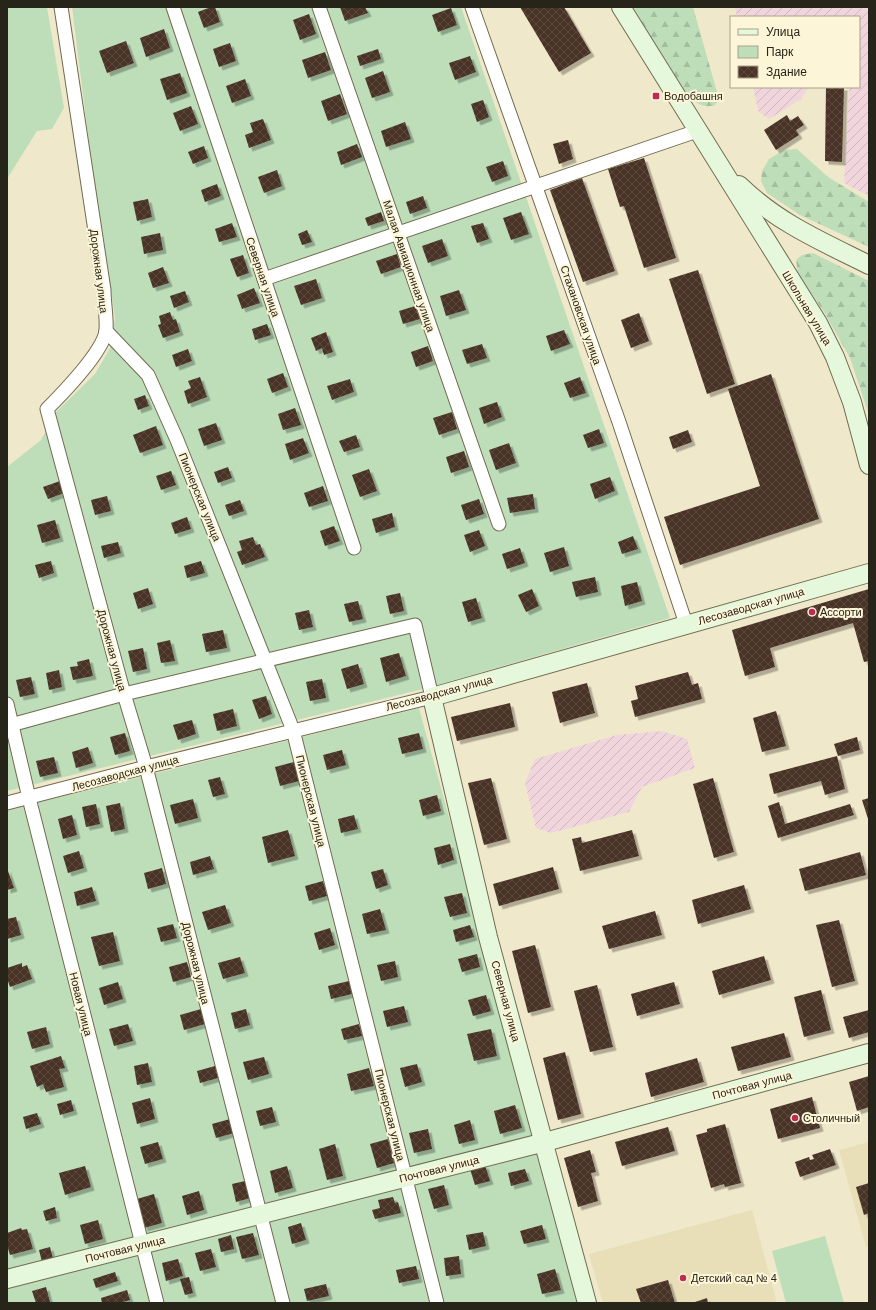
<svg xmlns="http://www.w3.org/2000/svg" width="876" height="1310" font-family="Arial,sans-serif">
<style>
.built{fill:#e8deb8}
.industrial{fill:url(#industrial-furrows)}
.green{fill:#bedeba}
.forest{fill:url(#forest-firs)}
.building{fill:url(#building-cross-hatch);filter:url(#shadow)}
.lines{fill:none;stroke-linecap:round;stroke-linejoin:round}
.street-casing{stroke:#726b50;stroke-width:15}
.secondary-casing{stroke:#726b50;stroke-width:20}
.street{stroke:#fff;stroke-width:13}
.secondary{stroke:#e5f8dc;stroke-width:18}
.poi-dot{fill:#bc2b51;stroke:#fdf5d7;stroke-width:1.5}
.labels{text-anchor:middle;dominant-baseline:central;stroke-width:4;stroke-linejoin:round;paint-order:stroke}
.poi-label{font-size:11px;fill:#272419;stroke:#fdf5d7;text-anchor:start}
.street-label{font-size:11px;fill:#272419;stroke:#fdf5d7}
</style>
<defs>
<pattern id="industrial-furrows" width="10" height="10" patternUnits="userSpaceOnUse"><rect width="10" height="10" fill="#f0d6dc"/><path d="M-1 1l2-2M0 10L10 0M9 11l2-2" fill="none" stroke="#ceb8bc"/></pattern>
<pattern id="forest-firs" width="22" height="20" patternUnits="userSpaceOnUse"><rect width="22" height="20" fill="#bedeba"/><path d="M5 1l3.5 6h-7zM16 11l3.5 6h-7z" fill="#a3be9f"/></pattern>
<pattern id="building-cross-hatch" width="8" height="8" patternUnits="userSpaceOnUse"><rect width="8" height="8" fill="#4a3326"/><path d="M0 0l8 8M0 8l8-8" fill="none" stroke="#5b483c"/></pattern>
<filter id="shadow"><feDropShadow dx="3.5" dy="3.5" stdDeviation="0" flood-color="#0004"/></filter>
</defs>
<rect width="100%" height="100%" fill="#f0e8ca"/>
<g class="built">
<path d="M869 1142V1246L866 1247 839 1150Z"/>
<path d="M752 1210 777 1303H603L589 1254Z"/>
</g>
<g class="industrial">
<path d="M735 7H869V196L844 183 849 87H859V17H737Z"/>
<path d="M753 87H809L801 99 769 119 758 111Z"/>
<path d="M662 731 687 739 695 768 642 787 629 812 551 833 536 828 525 783 535 759 617 735Z"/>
</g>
<g class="green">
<path d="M7 7H47L64 108 52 129 37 131 7 179Z"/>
<path d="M72 7H461L670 618 423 689 7 791V467L41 440 56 412 95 374 110 348 115 318 91 159Z"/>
<path d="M419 708 536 1134 7 1271V810Z"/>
<path d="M539 1153 580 1303H7V1289Z"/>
<path d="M825 1236 844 1303H786L772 1251Z"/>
</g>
<g class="forest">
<path d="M633 7H693L717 92 718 101 714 106C709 106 704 107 699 104 677 89 647 31 633 7Z"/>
<path d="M797 149 828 177 869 202V247L800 215 767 193 761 181 762 171 769 159 784 150Z"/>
<path d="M813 253 869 281 868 412 850 358 824 312 798 274 796 260 802 255Z"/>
</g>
<g class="building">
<path d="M211 7H215L220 22 204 28 198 12Z"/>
<path d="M340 7H365L368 13 345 21Z"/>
<path d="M520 7H564L591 53 559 72Z"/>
<path d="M451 8 457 25 438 32 432 15Z"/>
<path d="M309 14 316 34 300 40 293 20Z"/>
<path d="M164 29 170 48 146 57 140 38Z"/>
<path d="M126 41 134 63 107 73 99 51Z"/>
<path d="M230 43 236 61 219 67 213 49Z"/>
<path d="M378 49 381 59 360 66 357 56Z"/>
<path d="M325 52 331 70 308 78 302 60Z"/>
<path d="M470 56 476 72 455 80 449 63Z"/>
<path d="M383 71 390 92 372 98 365 78Z"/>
<path d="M180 73 187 93 167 100 160 79Z"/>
<path d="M245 79 251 96 232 103 226 86Z"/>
<path d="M826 87H844L842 162 825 161Z"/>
<path d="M340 94 347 114 328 121 321 101Z"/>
<path d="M483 100 489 117 477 122 471 104Z"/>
<path d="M191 106 198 124 180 131 173 113Z"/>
<path d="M787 115 790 121 798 116 804 125 796 130 799 135 776 150 764 130Z"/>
<path d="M263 119 271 140 249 148 245 135 253 132 250 123Z"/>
<path d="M405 122 411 139 386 147 381 131Z"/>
<path d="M568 140 573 159 559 164 553 144Z"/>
<path d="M357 144 362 157 341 165 337 152Z"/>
<path d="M204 146 208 158 193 164 188 152Z"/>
<path d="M644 158 676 258 644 268 624 206 620 207 608 169Z"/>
<path d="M503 161 508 176 492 182 486 167Z"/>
<path d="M277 170 282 186 264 193 258 177Z"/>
<path d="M582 178 615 271 583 282 550 190Z"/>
<path d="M217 184 221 196 205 202 201 190Z"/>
<path d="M423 196 427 208 410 214 406 202Z"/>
<path d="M148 199 152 217 137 221 133 202Z"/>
<path d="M381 212 384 221 368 226 365 218Z"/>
<path d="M521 212 529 234 511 240 503 218Z"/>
<path d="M232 223 237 237 219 242 215 229Z"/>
<path d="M483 223 489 239 477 243 471 226Z"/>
<path d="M307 230 312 242 302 245 298 234Z"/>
<path d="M160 233 163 250 144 254 141 237Z"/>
<path d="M442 239 448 256 428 263 422 246Z"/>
<path d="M397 254 401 267 381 274 376 261Z"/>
<path d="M243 255 249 273 237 277 230 259Z"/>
<path d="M163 267 169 283 153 288 148 273Z"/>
<path d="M698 270 735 384 707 394 669 279Z"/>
<path d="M316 279 322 298 301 305 294 286Z"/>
<path d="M254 288 260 303 242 309 237 295Z"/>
<path d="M459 290 466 310 446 316 440 296Z"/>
<path d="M185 291 189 302 174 308 170 296Z"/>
<path d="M415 306 420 319 403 324 399 311Z"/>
<path d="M170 312 173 320 176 319 180 332 163 338 158 325 161 324 159 316Z"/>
<path d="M639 313 649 341 631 348 621 320Z"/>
<path d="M267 324 271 335 255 340 252 329Z"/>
<path d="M564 330 570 344 551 351 546 336Z"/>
<path d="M326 332 333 352 324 355 322 348 316 351 311 338Z"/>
<path d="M482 344 487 358 467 364 462 350Z"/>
<path d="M428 346 433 361 416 367 411 352Z"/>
<path d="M188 349 192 361 176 367 172 355Z"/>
<path d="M283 373 288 387 272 393 267 379Z"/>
<path d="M771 374 819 519 680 565 664 517 760 486 728 389Z"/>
<path d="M200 377 207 397 188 404 184 391 191 388 188 381Z"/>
<path d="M580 377 586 393 570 398 564 383Z"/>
<path d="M350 379 354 392 332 400 327 386Z"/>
<path d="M145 395 149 406 138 410 134 399Z"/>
<path d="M497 402 502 417 484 424 479 408Z"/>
<path d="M295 408 301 425 283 430 278 414Z"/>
<path d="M452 412 457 429 439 435 433 418Z"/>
<path d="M216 423 222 440 204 446 198 429Z"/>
<path d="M156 426 163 445 140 453 133 435Z"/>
<path d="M599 429 604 443 588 448 583 435Z"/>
<path d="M688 430 692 442 673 449 669 437Z"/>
<path d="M356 435 360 447 344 452 339 441Z"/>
<path d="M303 438 309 453 290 460 285 444Z"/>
<path d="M509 443 516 463 496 470 489 450Z"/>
<path d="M464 451 469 467 451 473 446 457Z"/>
<path d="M228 467 232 478 218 483 214 472Z"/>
<path d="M369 469 377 491 360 497 352 475Z"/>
<path d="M171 471 176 485 161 490 156 476Z"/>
<path d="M610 477 615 491 595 499 590 484Z"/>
<path d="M60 481 64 493 48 499 43 487Z"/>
<path d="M323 486 328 501 309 507 304 493Z"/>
<path d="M533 494 535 509 510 513 507 498Z"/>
<path d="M107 496 111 511 95 515 91 500Z"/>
<path d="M479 499 484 514 466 520 461 505Z"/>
<path d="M240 500 244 511 229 516 225 505Z"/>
<path d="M392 513 395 527 376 533 372 519Z"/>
<path d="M187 517 191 529 175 534 171 523Z"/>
<path d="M55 520 60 538 42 543 37 525Z"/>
<path d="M334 526 340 541 325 546 320 531Z"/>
<path d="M479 530 485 546 470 552 464 535Z"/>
<path d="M633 536 638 549 622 554 618 542Z"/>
<path d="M253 537 256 545 260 544 265 557 242 565 237 552 242 550 239 541Z"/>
<path d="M118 542 121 553 104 558 101 546Z"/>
<path d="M564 547 569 566 550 572 544 553Z"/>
<path d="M520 548 525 563 507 569 502 554Z"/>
<path d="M51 561 54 573 39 578 35 565Z"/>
<path d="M201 561 205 573 187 578 184 566Z"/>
<path d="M595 577 598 592 576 597 572 582Z"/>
<path d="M637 582 642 601 625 606 621 586Z"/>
<path d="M148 588 153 604 138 609 133 593Z"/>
<path d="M532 589 539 606 526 612 518 595Z"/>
<path d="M869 589V661L864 662 853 623 770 648 775 667 745 676 732 630Z"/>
<path d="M400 593 404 611 390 614 386 596Z"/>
<path d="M476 598 482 618 468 622 462 602Z"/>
<path d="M358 601 363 619 349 622 344 604Z"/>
<path d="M309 610 313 627 299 630 295 613Z"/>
<path d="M223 630 227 648 206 652 202 634Z"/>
<path d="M170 640 175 661 161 663 157 643Z"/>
<path d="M143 648 147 669 133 672 128 651Z"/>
<path d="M399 653 406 676 386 682 380 658Z"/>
<path d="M89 659 93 676 73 680 70 667 78 666 77 662Z"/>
<path d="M358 664 364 684 347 689 341 669Z"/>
<path d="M59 670 62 687 49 690 46 673Z"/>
<path d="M688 672 692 685 698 683 702 699 635 717 631 701 638 699 635 686Z"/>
<path d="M31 677 35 694 20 697 16 680Z"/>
<path d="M322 679 326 698 310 701 306 682Z"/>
<path d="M587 683 595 713 560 723 552 692Z"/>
<path d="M266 696 272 714 259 719 252 700Z"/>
<path d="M510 703 515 727 457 741 451 717Z"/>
<path d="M233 709 237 726 217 731 213 714Z"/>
<path d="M776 711 786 746 762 752 753 718Z"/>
<path d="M192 720 196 734 178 740 173 725Z"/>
<path d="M125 733 130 751 115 755 110 737Z"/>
<path d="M419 733 423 749 402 754 398 738Z"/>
<path d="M857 737 860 750 838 756 834 744Z"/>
<path d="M88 747 93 763 76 768 72 752Z"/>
<path d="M342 750 346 765 327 770 323 755Z"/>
<path d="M837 756 845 789 825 795 821 781 774 794 769 774Z"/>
<path d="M54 757 58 773 40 777 36 761Z"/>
<path d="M294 762 299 781 280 786 275 767Z"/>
<path d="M220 777 225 794 213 797 208 780Z"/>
<path d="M491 778 507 839 484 845 468 783Z"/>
<path d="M713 778 734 852 714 858 693 784Z"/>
<path d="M437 795 441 811 423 816 419 800Z"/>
<path d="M869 798V822L862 800Z"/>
<path d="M193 799 198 818 175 824 170 805Z"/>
<path d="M779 802 785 824 850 804 854 815 778 838 768 806Z"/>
<path d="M120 803 125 829 111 832 106 806Z"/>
<path d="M96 804 100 824 86 827 82 807Z"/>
<path d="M72 815 77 835 63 839 58 819Z"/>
<path d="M354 815 358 829 341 833 338 819Z"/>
<path d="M288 830 295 856 268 863 262 837Z"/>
<path d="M632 830 639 856 580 871 572 839 581 837 582 843Z"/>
<path d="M450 844 454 860 438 865 434 848Z"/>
<path d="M79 851 84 868 68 873 63 856Z"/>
<path d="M860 852 866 875 805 891 799 869Z"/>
<path d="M210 856 214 869 193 875 190 862Z"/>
<path d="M553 867 559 889 499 906 493 884Z"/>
<path d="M7 868 14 888 7 890Z"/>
<path d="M162 868 166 884 148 889 144 873Z"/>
<path d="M383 869 388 885 376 889 371 872Z"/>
<path d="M323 881 327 896 309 901 305 886Z"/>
<path d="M744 885 751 909 698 924 692 900Z"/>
<path d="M92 887 96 901 77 906 74 892Z"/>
<path d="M462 893 467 913 450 917 444 897Z"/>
<path d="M225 905 231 923 208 930 202 912Z"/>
<path d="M380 909 386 930 367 934 362 914Z"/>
<path d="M655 911 662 935 609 949 602 926Z"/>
<path d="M16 917 21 935 7 939V919Z"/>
<path d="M839 920 855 981 832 987 816 925Z"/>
<path d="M173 924 177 938 161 942 157 928Z"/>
<path d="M470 925 474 937 456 942 453 930Z"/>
<path d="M330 928 335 945 319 950 314 933Z"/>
<path d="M113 932 120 961 99 966 91 937Z"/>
<path d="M535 945 551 1007 528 1013 512 951Z"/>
<path d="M477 954 480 967 462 972 458 959Z"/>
<path d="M764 956 771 980 719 995 712 971Z"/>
<path d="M240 957 245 973 223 979 218 963Z"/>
<path d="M395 961 398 977 381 981 377 965Z"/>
<path d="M187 962 191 977 173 982 169 967Z"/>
<path d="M22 963V967L27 965 32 979 10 987 7 978V968Z"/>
<path d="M349 981 352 994 331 999 328 986Z"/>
<path d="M118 982 123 999 104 1005 99 988Z"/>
<path d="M674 982 680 1004 637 1016 631 994Z"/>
<path d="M597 985 613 1047 590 1052 574 991Z"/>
<path d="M821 990 831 1030 804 1037 794 997Z"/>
<path d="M486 995 491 1011 473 1016 468 1000Z"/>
<path d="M404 1006 408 1022 387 1027 383 1011Z"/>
<path d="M201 1009 205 1024 184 1030 180 1015Z"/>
<path d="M246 1009 250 1025 235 1029 231 1013Z"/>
<path d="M869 1010V1032L849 1038 843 1017Z"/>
<path d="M128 1024 133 1041 114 1046 109 1029Z"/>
<path d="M359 1024 362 1036 344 1040 341 1029Z"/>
<path d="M46 1027 50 1044 32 1049 27 1032Z"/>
<path d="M491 1029 497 1056 474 1061 467 1034Z"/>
<path d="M784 1033 791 1057 738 1071 731 1047Z"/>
<path d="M565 1052 581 1114 558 1120 543 1058Z"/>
<path d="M61 1056 65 1068 59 1069 64 1087 46 1092 43 1084 37 1087 30 1066Z"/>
<path d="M264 1057 269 1074 248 1080 243 1062Z"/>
<path d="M697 1058 704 1082 651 1097 645 1073Z"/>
<path d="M148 1063 152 1082 137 1085 134 1066Z"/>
<path d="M417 1064 422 1082 405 1087 400 1068Z"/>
<path d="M215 1066 218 1078 200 1083 197 1071Z"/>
<path d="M369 1068 374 1086 351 1091 347 1074Z"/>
<path d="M869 1076V1107L857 1111 849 1082Z"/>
<path d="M812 1097 820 1128 778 1139 770 1109Z"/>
<path d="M150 1098 155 1119 137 1124 132 1103Z"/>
<path d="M71 1100 74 1111 60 1115 57 1104Z"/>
<path d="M515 1105 522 1128 500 1134 494 1111Z"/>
<path d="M272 1107 276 1122 260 1126 256 1111Z"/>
<path d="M37 1113 41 1124 26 1129 23 1117Z"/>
<path d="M230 1119 234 1133 216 1138 212 1124Z"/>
<path d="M470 1120 475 1140 459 1144 454 1125Z"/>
<path d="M725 1124 741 1183 725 1187 724 1184 711 1188 696 1135 707 1132V1129Z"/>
<path d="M668 1127 675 1151 622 1166 615 1142Z"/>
<path d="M428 1129 432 1149 414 1153 409 1133Z"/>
<path d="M388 1139 394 1163 377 1168 370 1144Z"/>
<path d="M158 1142 163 1159 145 1164 140 1147Z"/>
<path d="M335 1144 343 1176 327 1180 319 1149Z"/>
<path d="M830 1149 836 1165 800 1177 795 1162 809 1157 810 1160 814 1159 812 1155Z"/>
<path d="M590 1150 596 1172 591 1173 598 1201 578 1207 564 1158Z"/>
<path d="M485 1165 490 1181 475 1185 470 1169Z"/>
<path d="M85 1166 91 1187 65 1195 59 1173Z"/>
<path d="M287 1166 293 1188 275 1193 270 1171Z"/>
<path d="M525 1169 529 1181 511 1186 508 1173Z"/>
<path d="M245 1181 250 1198 236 1202 232 1184Z"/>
<path d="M869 1183V1213L864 1215 856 1187Z"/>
<path d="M444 1185 449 1205 434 1209 428 1189Z"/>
<path d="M199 1191 204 1210 187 1215 182 1196Z"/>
<path d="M154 1194 162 1223 144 1228 137 1199Z"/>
<path d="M393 1197 395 1203 398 1202 401 1213 375 1219 372 1210 380 1208 378 1200Z"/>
<path d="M55 1207 57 1218 46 1221 43 1211Z"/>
<path d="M98 1220 103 1239 85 1244 80 1225Z"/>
<path d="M301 1223 306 1240 292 1244 288 1227Z"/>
<path d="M542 1225 546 1239 524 1244 520 1231Z"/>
<path d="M21 1228 22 1230 27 1229 33 1249 10 1255 7 1245V1233Z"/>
<path d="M483 1232 486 1246 469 1250 466 1235Z"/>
<path d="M253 1233 259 1255 242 1259 236 1237Z"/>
<path d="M231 1235 234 1249 221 1252 218 1239Z"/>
<path d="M50 1247 53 1259 42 1262 39 1250Z"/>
<path d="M211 1249 216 1267 200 1271 195 1253Z"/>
<path d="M459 1256 461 1274 446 1276 444 1258Z"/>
<path d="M178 1259 183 1276 166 1281 162 1263Z"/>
<path d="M416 1266 419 1279 399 1283 396 1270Z"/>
<path d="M555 1269 561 1290 542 1294 537 1274Z"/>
<path d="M115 1272 118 1281 96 1288 93 1279Z"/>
<path d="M189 1277 193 1293 185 1295 180 1279Z"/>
<path d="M668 1280 675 1303H641L636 1289Z"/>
<path d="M326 1284 329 1296 307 1301 304 1289Z"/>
<path d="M46 1287 50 1302 36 1303 32 1291Z"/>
<path d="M127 1290 130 1300 119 1303H102L101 1298Z"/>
<path d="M707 1298 708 1303H692Z"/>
</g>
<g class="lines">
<g class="street-casing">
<g id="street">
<path d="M61 7 104 290C104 303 107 317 106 330 104 351 62 394 47 409L124 694 146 767 283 1303"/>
<path d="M173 7 354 548"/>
<path d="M319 7 499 524"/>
<path d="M472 7 619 422 686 624"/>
<path d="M264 279 697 131"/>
<path d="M106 331 148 375 177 440 293 730 437 1303"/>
<path d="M7 704 29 798 157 1303"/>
<path d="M7 726 124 694 415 625 432 697 146 767 7 803"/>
</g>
</g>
<g class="secondary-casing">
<g id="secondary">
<path d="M621 7 818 323 835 357 852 402 869 465"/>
<path d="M739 185C778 223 821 241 869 265"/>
<path d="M7 1279 545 1142 869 1053"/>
<path d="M587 1303 488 937 432 697 869 573"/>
</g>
</g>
<use href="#street" class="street"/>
<use href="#secondary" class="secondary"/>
</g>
<g class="poi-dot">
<rect x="652" y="92" width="8" height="8" rx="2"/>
<circle cx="812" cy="612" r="4"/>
<circle cx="795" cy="1118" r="4"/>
<circle cx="683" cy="1278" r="4"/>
</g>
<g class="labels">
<g class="poi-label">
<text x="664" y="96">Водобашня</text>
<text x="820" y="612">Ассорти</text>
<text x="803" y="1118">Столичный</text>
<text x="691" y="1278">Детский сад № 4</text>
</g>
<g class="street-label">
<text transform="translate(409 266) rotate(71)">Малая Авиационная улица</text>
<text transform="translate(99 271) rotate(83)">Дорожная улица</text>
<text transform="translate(263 277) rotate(71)">Северная улица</text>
<text transform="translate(807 308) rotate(59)">Школьная улица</text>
<text transform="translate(581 315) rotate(71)">Стахановская улица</text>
<text transform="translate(200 497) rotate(68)">Пионерская улица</text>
<text transform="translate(751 606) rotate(-16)">Лесозаводская улица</text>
<text transform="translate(112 650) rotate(75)">Дорожная улица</text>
<text transform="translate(439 693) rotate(-15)">Лесозаводская улица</text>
<text transform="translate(125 773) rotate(-15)">Лесозаводская улица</text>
<text transform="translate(311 801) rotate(76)">Пионерская улица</text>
<text transform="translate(196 963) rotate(76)">Дорожная улица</text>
<text transform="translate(506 1001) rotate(75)">Северная улица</text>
<text transform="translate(81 1004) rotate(76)">Новая улица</text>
<text transform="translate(752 1085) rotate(-15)">Почтовая улица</text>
<text transform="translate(390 1115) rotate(76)">Пионерская улица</text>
<text transform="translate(439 1169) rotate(-14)">Почтовая улица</text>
<text transform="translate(125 1249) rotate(-14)">Почтовая улица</text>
</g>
</g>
<rect width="876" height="1310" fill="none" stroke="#272419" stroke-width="16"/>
<rect x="730" y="16" width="130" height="72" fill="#fdf5d7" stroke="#a7a18b"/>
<rect x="738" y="29" width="20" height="6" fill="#e5f8dc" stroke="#a7a18b"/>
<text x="766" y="36" font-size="12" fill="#272419">Улица</text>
<rect x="738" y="46" width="20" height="12" fill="#bedeba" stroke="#a7a18b"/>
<text x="766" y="56" font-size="12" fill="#272419">Парк</text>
<rect x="738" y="66" width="20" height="12" fill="url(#building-cross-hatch)" stroke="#a7a18b"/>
<text x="766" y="76" font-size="12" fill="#272419">Здание</text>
</svg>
